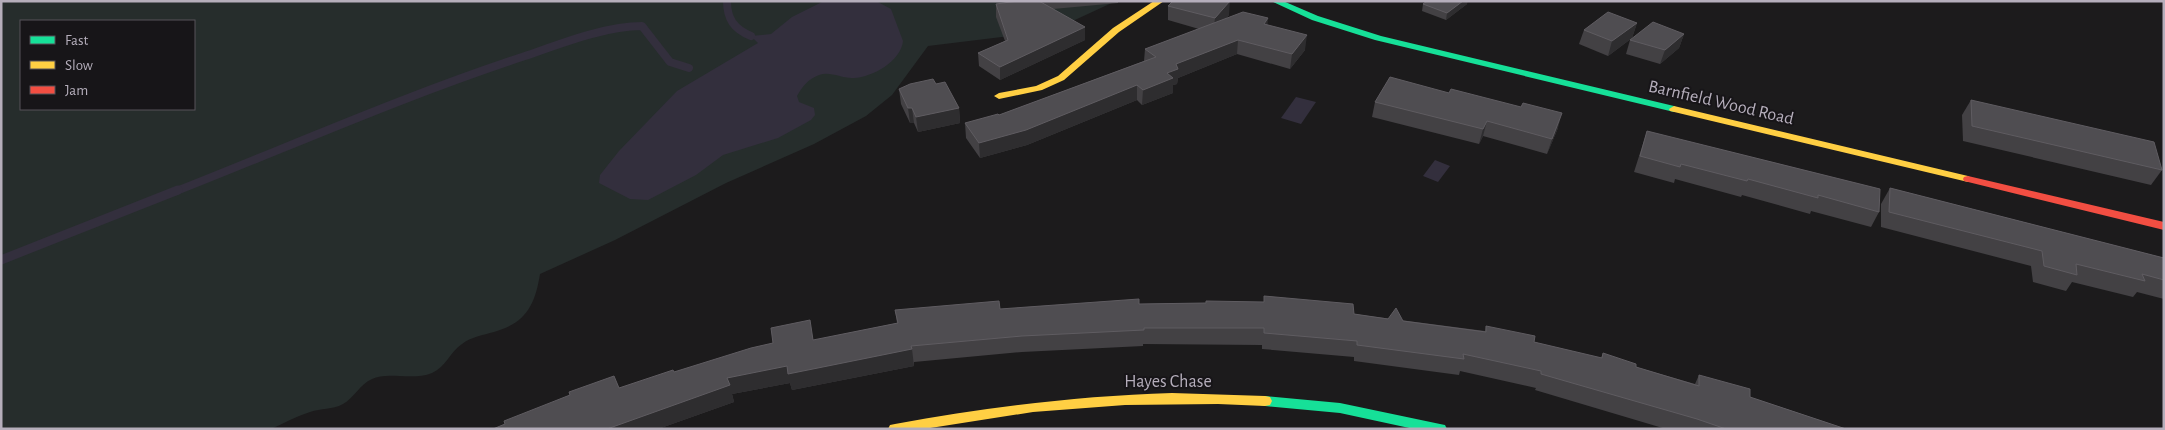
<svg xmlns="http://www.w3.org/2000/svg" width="2165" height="430" font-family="'Alegreya Sans',sans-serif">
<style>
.green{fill:#262d2c;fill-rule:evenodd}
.water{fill:#332f3d}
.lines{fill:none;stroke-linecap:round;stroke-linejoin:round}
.stream-far1{stroke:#332f3d;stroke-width:8}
.stream{stroke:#332f3d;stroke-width:9}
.fast{fill:#16e098;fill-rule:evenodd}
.slow{fill:#ffcf43;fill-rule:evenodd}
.jam{fill:#f24e42;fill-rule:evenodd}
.wall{fill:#434144}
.shaded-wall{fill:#2e2d2f}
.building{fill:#4f4d51;stroke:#5f5c61}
.labels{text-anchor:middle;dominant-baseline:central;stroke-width:4;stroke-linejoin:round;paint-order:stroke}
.street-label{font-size:18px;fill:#b5aebb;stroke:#171518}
</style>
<rect width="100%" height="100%" fill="#1c1b1c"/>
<path class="green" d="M1 1H1116L1051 31 928 46 892 95 866 116 814 144 726 183 615 240 540 274C535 305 526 323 494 332 483 335 471 337 462 344 450 352 446 367 432 373 412 381 387 371 372 379 360 384 354 398 343 404 332 410 321 408 310 412 297 416 284 423 271 429H1ZM21 21H194V109H21Z"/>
<g class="water">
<path d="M824 1H876L891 9 903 41C901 61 873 77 854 78 842 79 831 71 819 75 808 79 802 87 797 96L799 102 814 108 815 115 811 120 778 138 723 155 696 175 648 200 630 199 599 183 600 175 619 151 677 91 758 43 751 36 771 34 792 17Z"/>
<path d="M1296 97 1316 102 1301 124 1281 118Z"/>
<path d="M1435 160 1450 166 1438 182 1423 176Z"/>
</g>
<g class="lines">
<g class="stream-far1">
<path d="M727 1C727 19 734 29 751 36"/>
<path d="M174 192C291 146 406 95 525 56 560 44 605 26 642 26L670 62 689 68"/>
</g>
<path class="stream" d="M1 260 178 190"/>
<g class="fast">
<path d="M1271 1H1283L1318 16 1381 36 1674 106 1679 109 1674 112 1375 40 1312 20Z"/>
<path d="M1265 396 1340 403 1440 424 1445 425 1447 429H1414L1340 413 1265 406 1260 405 1258 401 1260 397Z"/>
</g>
<g class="slow">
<path d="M1154 1H1164L1119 32 1064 80 1042 90 999 99 994 96 999 93 1036 86 1058 76 1113 28Z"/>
<path d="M1674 106 1968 176 1973 179 1968 182 1670 111 1669 109Z"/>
<path d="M1172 393 1265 396 1270 397 1272 401 1270 405 1265 406 1218 404 1125 405 1033 412 924 429H888L890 425 895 424C987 407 1078 396 1172 393Z"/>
</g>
<path class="jam" d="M1968 176 2164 222V230L1964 181 1963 179 1964 177Z"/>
</g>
<g class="wall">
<path d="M1018 1H1118V3L1053 9 1085 40 1000 80 979 66 978 53 1005 41 996 17V4Z"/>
<path d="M1423 4H1467L1446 20 1422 11Z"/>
<path d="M1168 6 1229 15 1226 18 1268 25 1305 50 1290 69 1237 54 1178 78 1177 84 1173 85V93L1142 105 1137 100 1027 145 980 158 966 138 965 123 999 115 1144 61 1145 49 1199 29 1168 20Z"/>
<path d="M1637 23 1632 38 1608 56 1579 44 1584 30Z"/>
<path d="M1684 34 1679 48 1660 64 1626 54 1630 40Z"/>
<path d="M936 84 959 108 960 123 918 132 914 123H910L901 104 899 89Z"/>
<path d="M1971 100 2162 170 2151 185 1963 141 1962 115Z"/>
<path d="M1375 102 1558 128 1547 154 1483 136 1479 144 1372 117Z"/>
<path d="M1647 131 1879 212 1871 227 1811 211 1810 214 1742 195 1741 197 1675 179 1674 183 1634 172Z"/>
<path d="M1890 188 2164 258V299L2137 292 2133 297 2072 282 2066 291 2033 282 2031 266 1881 227V204Z"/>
<path d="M1264 296 1354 314 1485 331 1486 326 1534 342 1601 358 1603 353 1636 367 1695 384 1699 375 1750 397 1846 429H1666L1535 390 1536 388 1460 371 1459 375 1354 361V357L1262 349V345L1143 344V346L1022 352 914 362V366L792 390 790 383 732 394 734 402 658 429H493L619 388 674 372 814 340 897 323 895 310 1000 309 1139 304 1264 302Z"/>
</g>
<g class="shaded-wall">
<path d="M1230 1 1229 15 1213 33 1215 18Z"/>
<path d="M1463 1H1468L1467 4 1446 20 1447 13Z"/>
<path d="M1268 18 1267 33 1264 24Z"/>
<path d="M1637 23 1632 38 1608 56 1612 41Z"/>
<path d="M1085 27V40L1000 80V67Z"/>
<path d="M1684 34 1679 48 1660 64 1665 50Z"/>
<path d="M1307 35 1305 50 1290 69 1292 54Z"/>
<path d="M1238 40 1237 54 1178 78 1177 84 1173 85V93L1142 105 1143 90 1167 73 1176 64Z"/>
<path d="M1137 85V100L1027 145 980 158 979 143Z"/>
<path d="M908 108H912L914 123H910Z"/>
<path d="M959 108 960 123 918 132 916 117Z"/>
<path d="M1562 113 1558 128 1547 154 1552 139Z"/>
<path d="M1487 121 1483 136 1479 144 1483 129Z"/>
<path d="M912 349 914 366 792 390 790 383 732 394 734 402 658 429H607L727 378 787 366Z"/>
</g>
<g class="building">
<path d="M1018 1H1039L1085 27 1000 67 978 53 1008 40 996 4Z"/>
<path d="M1173 1H1230L1215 18 1168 6Z"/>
<path d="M1427 1H1463L1447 13 1423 4Z"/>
<path d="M1243 12 1268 18 1264 24 1307 35 1292 54 1238 40 1176 64 1178 69 1167 73 1173 78 1143 90 1137 85 1026 130 979 143 965 123 998 114 999 115 1156 57 1145 49Z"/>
<path d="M1608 12 1637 23 1612 41 1584 30Z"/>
<path d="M1653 22 1684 34 1665 50 1630 40Z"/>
<path d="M1390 77 1449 93 1451 89 1521 107 1523 103 1562 113 1552 139 1487 121 1483 129 1375 102Z"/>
<path d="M933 79 936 84 945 82 959 108 916 117 912 108H908L899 89 910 84Z"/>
<path d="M1971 100 2154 142 2162 170 1972 126Z"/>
<path d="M1647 131 1880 189 1879 212 1818 195V198L1748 179 1747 181 1681 164 1680 167 1640 156Z"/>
<path d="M1890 188 2164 258V280L2142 274 2145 281 2076 264 2077 275 2044 266 2042 251 1889 212Z"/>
<path d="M1264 296 1353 304 1354 314 1388 319 1396 308 1403 321 1486 332V326L1535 336 1534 342 1602 358 1603 353 1636 364V367L1699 386V375L1750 389V397L1846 429H1726L1697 419 1541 374V371L1463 354 1464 359 1357 345V341L1264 333V328H1144V330L1022 336 911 346 912 349 788 374 787 366 727 378 730 385 607 429H493L505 424 504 421 570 395 569 392 614 376 619 388 673 370 674 372 751 348 773 343 771 328 810 320 813 340 898 323 895 310 999 301 1000 309 1139 299V304L1206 303V301L1264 302Z"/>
</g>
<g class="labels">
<g class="street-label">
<text transform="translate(1721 103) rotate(13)">Barnfield Wood Road</text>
<text x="1168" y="382">Hayes Chase</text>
</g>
</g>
<rect width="2165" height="430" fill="none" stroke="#b5aebb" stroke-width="5"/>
<rect x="20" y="20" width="175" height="90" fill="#171518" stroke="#565259"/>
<rect x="30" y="36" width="25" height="8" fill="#16e098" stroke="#565259"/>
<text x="65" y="45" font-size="15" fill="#b5aebb">Fast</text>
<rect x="30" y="61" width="25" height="8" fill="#ffcf43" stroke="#565259"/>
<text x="65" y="70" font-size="15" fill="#b5aebb">Slow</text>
<rect x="30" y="86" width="25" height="8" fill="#f24e42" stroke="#565259"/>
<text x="65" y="95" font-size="15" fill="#b5aebb">Jam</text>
</svg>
